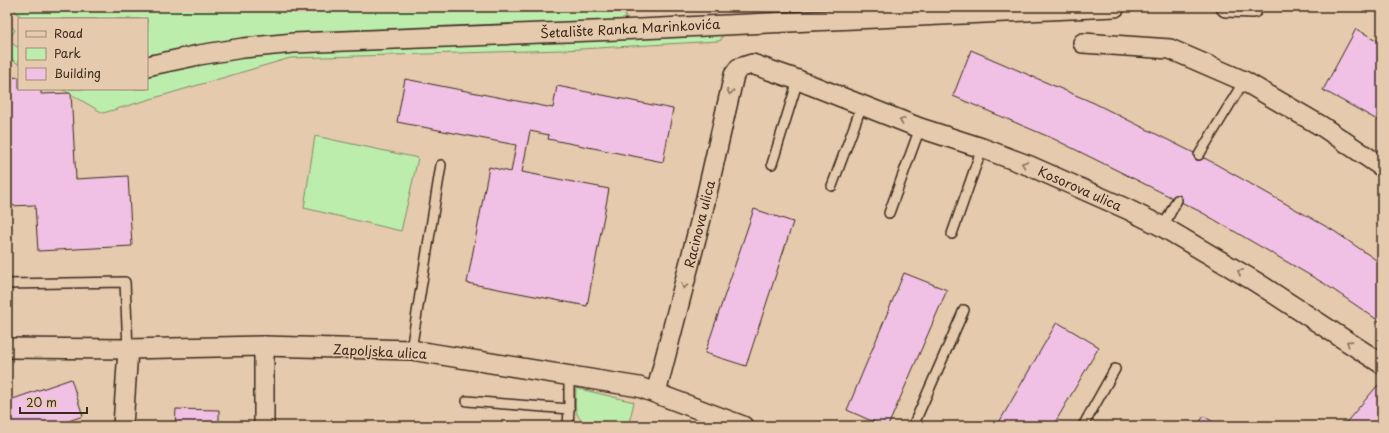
<svg xmlns="http://www.w3.org/2000/svg" width="1389" height="433" font-family="'Playpen Sans',sans-serif">
<style>
.green{fill:#bcedac;stroke:#7c8c65}
.building{fill:#f0c1e4;stroke:#3b2a1e}
.lines{fill:none;stroke-linecap:round;stroke-linejoin:round}
.lane-casing{stroke:#3b2a1e;stroke-width:12}
.street-casing{stroke:#3b2a1e;stroke-width:22}
.lane{stroke:#e5caad;stroke-width:9}
.street{stroke:#e5caad;stroke-width:19}
.oneway{stroke:#88725e}
.labels{text-anchor:middle;dominant-baseline:central;stroke-width:3.5;stroke-linejoin:round;paint-order:stroke}
.street-label{font-size:13px;fill:#3b2a1e;stroke:#e5caad}
</style>
<rect width="100%" height="100%" fill="#e5caad"/>
<filter id="ink" filterUnits="userSpaceOnUse"><feTurbulence type="fractalNoise" baseFrequency=".025" numOctaves="2"/><feDisplacementMap in="SourceGraphic" scale="8" xChannelSelector="R" yChannelSelector="G"/><feConvolveMatrix kernelMatrix="1 2 1 2 8 2 1 2 1" color-interpolation-filters="sRGB"/></filter>
<g filter="url(#ink)">
<g class="green">
<path d="M12 7H626L625 21 147 58V19H23Z"/>
<path d="M7 22 15 30 8 41 19 48V64L7 57Z"/>
<path d="M723 33 721 40 718 41 563 50 290 58 103 113 62 89H147V74L231 57 268 53Z"/>
<path d="M315 136 418 158 401 231 304 208Z"/>
<path d="M576 388 634 402 630 419 624 426C610 426 579 430 576 410 575 403 576 395 576 388Z"/>
</g>
<g class="building">
<path d="M1356 29 1382 43V120L1381 122 1323 90Z"/>
<path d="M971 50 1094 103 1212 162 1334 231 1382 264V323L1325 284 1201 212 1054 139 953 96Z"/>
<path d="M19 77V89H41V94L71 93 76 179 128 176 132 246 38 251 35 205 7 206V78Z"/>
<path d="M405 79 553 108 557 86 673 109 663 162 548 139 549 135 530 131 522 172 609 189 587 306 467 283 489 167 511 172 516 145 397 122Z"/>
<path d="M754 209 793 222 746 366 705 353Z"/>
<path d="M904 273 947 290 888 426H883L847 410Z"/>
<path d="M1057 322 1099 347 1053 426H997Z"/>
<path d="M71 379 83 416 54 426H7V401Z"/>
<path d="M1378 385 1382 388V414L1372 426H1343Z"/>
<path d="M176 409 219 410V426H175Z"/>
<path d="M1204 416 1219 426H1197Z"/>
</g>
<g class="lines">
<g class="lane-casing">
<g id="lane">
<path d="M1199 155 1244 81"/>
<path d="M772 164 798 80"/>
<path d="M832 186 862 105"/>
<path d="M889 213 920 128"/>
<path d="M1163 227 1177 200"/>
<path d="M952 234 982 148"/>
<path d="M7 284 125 282 128 349"/>
<path d="M411 350 441 165"/>
<path d="M467 401 569 409V376"/>
<path d="M568 426 569 409"/>
<path d="M913 426 964 310"/>
<path d="M1083 426 1115 369"/>
</g>
</g>
<g class="street-casing">
<g id="street">
<path d="M1226 7 1253 8"/>
<path d="M1083 43 1170 49 1244 81 1323 127 1382 167"/>
<path d="M147 66 199 55 243 48 294 43 618 30 1115 7"/>
<path d="M264 346V426"/>
<path d="M7 348 128 349 264 346 411 350 639 387 743 426"/>
<path d="M656 393 702 215 734 75 739 68 752 64 798 80 920 128 982 148 1030 166 1127 209 1163 227 1256 282 1382 364"/>
<path d="M123 426 128 349"/>
</g>
</g>
<use href="#lane" class="lane"/>
<use href="#street" class="street"/>
</g>
<defs><path id="oneway-chevron" d="M-2-3.5L2.5 0L-2 3.5" fill="none" stroke-width="1.6" stroke-linecap="round" stroke-linejoin="round"/></defs>
<g class="oneway">
<use href="#oneway-chevron" transform="translate(730 92) rotate(103)"/>
<use href="#oneway-chevron" transform="translate(902 121) rotate(-159)"/>
<use href="#oneway-chevron" transform="translate(1024 164) rotate(-160)"/>
<use href="#oneway-chevron" transform="translate(1240 272) rotate(-150)"/>
<use href="#oneway-chevron" transform="translate(684 286) rotate(105)"/>
<use href="#oneway-chevron" transform="translate(1349 343) rotate(-147)"/>
</g>
</g>
<g class="labels">
<g class="street-label">
<text transform="translate(630 28) rotate(-3)">Šetalište Ranka Marinkovića</text>
<text transform="translate(1080 188) rotate(24)">Kosorova ulica</text>
<text transform="translate(699 224) rotate(-76)">Racinova ulica</text>
<text transform="translate(380 351) rotate(3)">Zapoljska ulica</text>
</g>
</g>
<rect width="1389" height="433" fill="none" stroke="#e5caad" stroke-width="24"/>
<rect x="12" y="12" width="1365" height="409" fill="none" stroke="#3b2a1e" stroke-width="1.5" filter="url(#ink)"/>
<rect x="18" y="18" width="130" height="72" fill="#e5caad" stroke="#a18a74"/>
<rect x="26" y="31" width="20" height="6" fill="#e5caad" stroke="#a18a74"/>
<text x="54" y="38" font-size="12" fill="#3b2a1e">Road</text>
<rect x="26" y="48" width="20" height="12" fill="#bcedac" stroke="#a18a74"/>
<text x="54" y="58" font-size="12" fill="#3b2a1e">Park</text>
<rect x="26" y="68" width="20" height="12" fill="#f0c1e4" stroke="#a18a74"/>
<text x="54" y="78" font-size="12" fill="#3b2a1e">Building</text>
<path d="M20 407v6h67v-6" fill="none" stroke="#3b2a1e" stroke-width="2"/>
<text x="26" y="407" font-size="12" fill="#3b2a1e" stroke="#e5caad" stroke-width="3" paint-order="stroke">20 m</text>
</svg>
